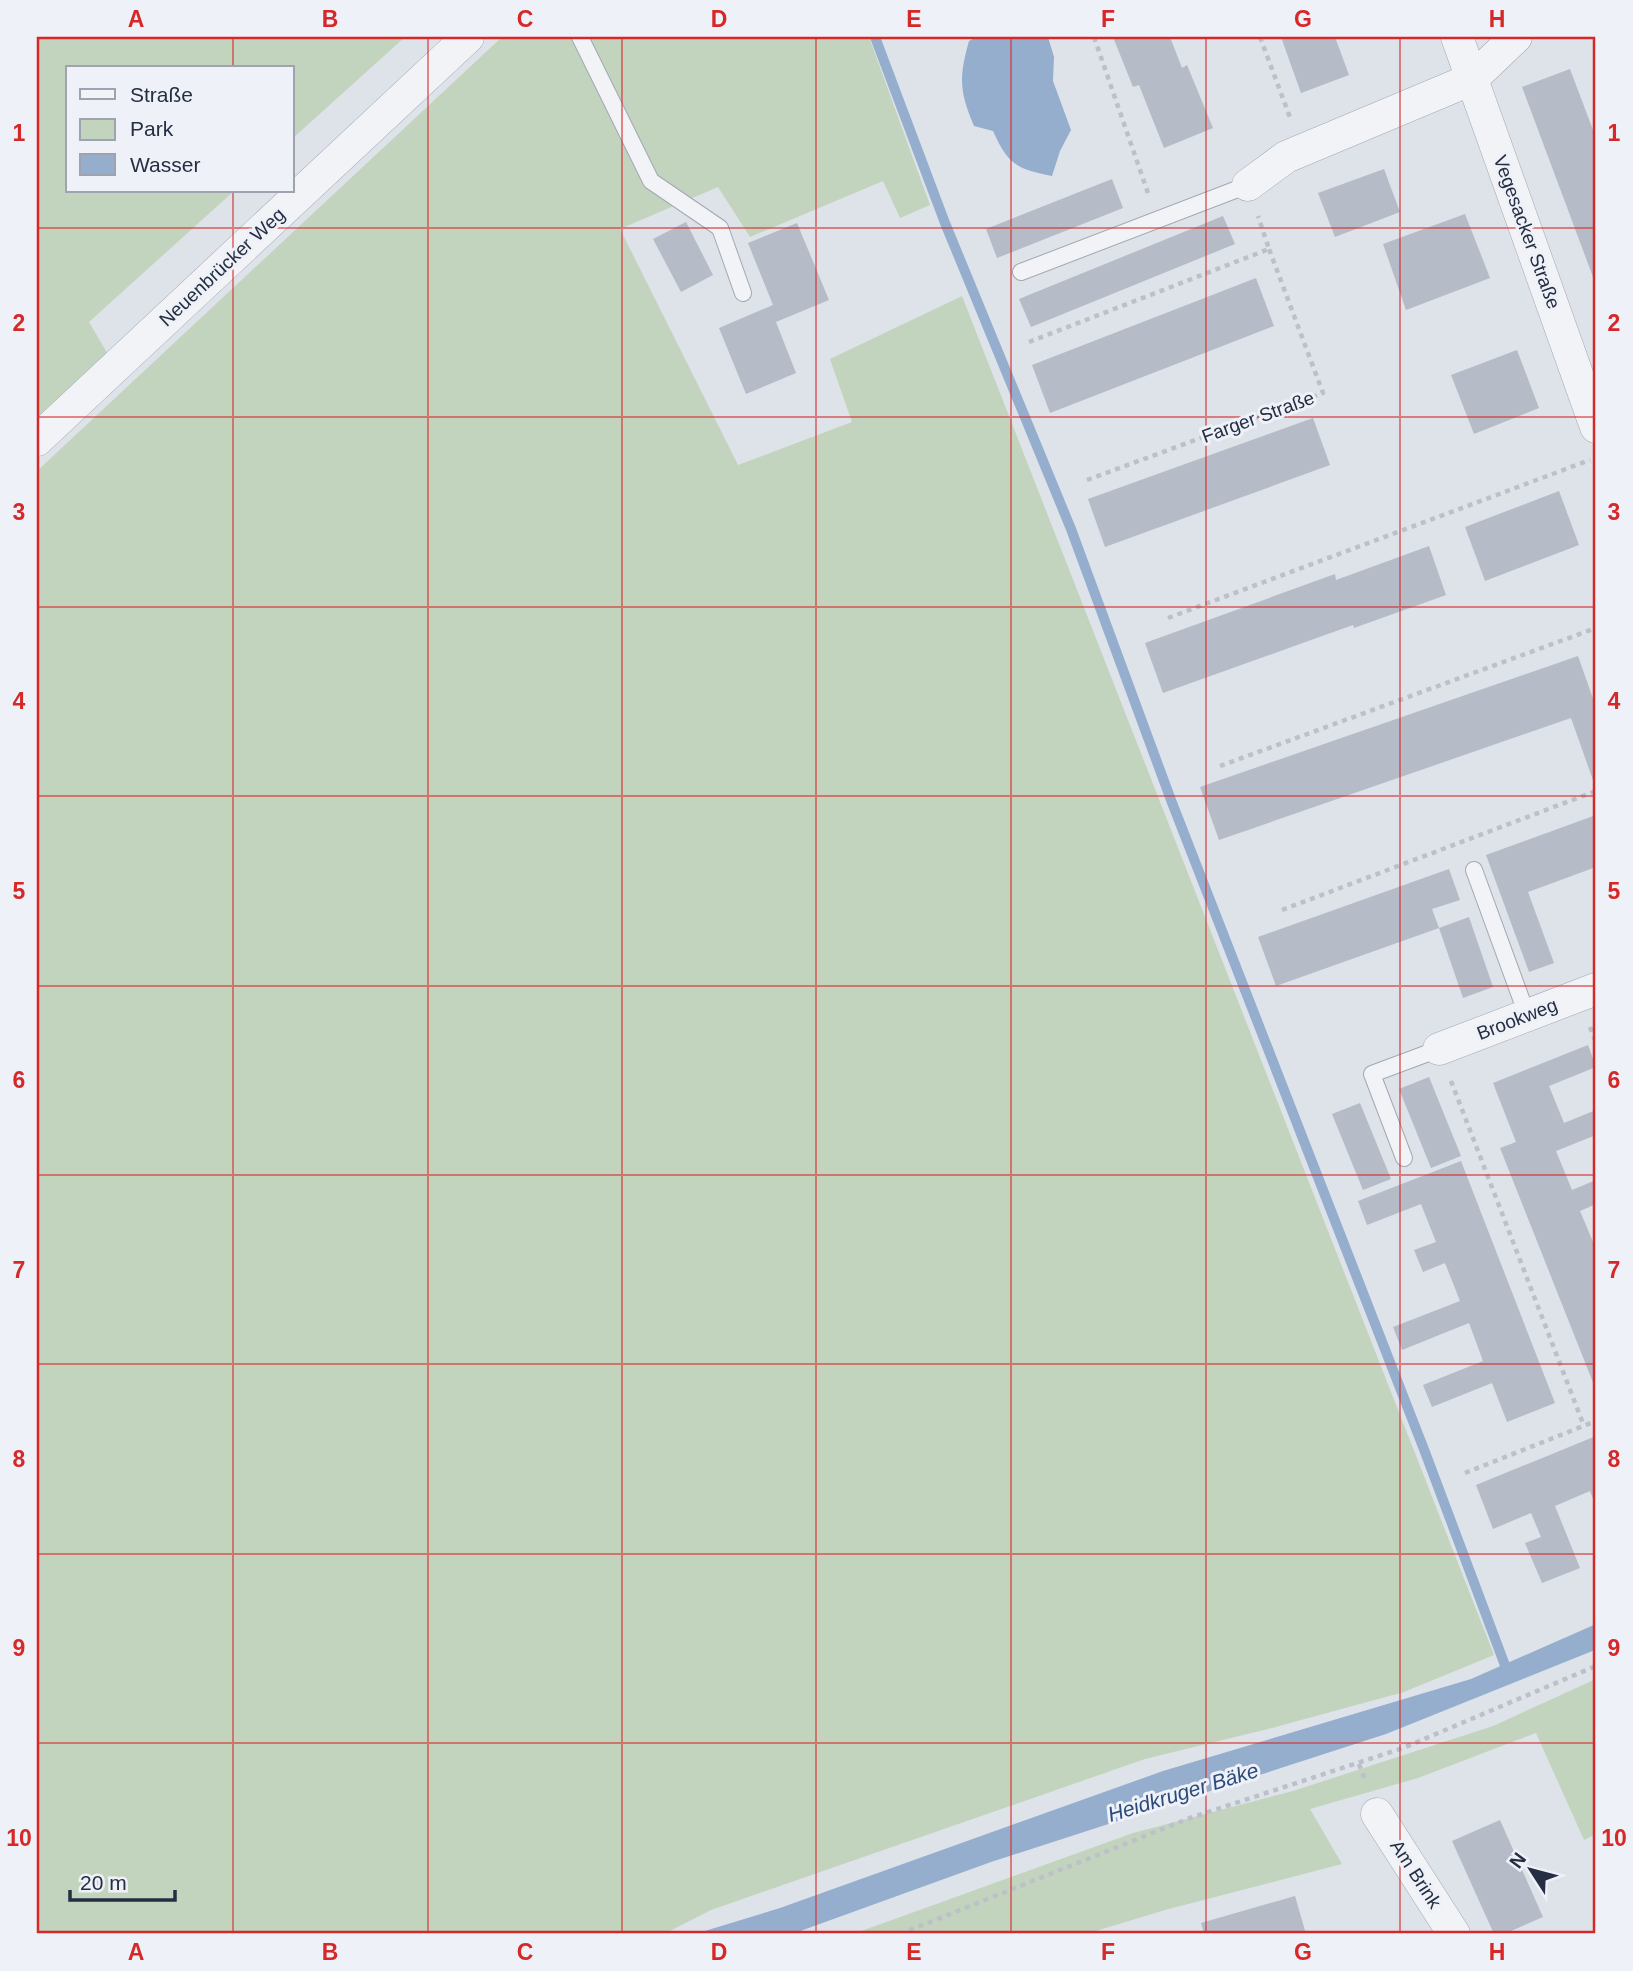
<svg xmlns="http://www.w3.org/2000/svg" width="1633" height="1971" font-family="Arial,sans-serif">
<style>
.green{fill:#c3d4be}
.water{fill:#95aece}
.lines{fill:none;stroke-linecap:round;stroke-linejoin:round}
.stream{stroke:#95aece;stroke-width:10}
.building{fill:#b5bbc7}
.service-casing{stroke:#a3a8b4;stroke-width:18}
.minor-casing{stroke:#a3a8b4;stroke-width:33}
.path{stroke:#bcc0c8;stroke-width:4.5;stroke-dasharray:5 5;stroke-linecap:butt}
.service{stroke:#f1f3f7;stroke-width:16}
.minor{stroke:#f1f3f7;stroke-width:32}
.grid{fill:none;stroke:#d62828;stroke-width:2;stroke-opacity:0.55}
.labels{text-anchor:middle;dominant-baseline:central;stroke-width:6;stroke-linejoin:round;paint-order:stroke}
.street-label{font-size:19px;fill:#252e42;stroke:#eef1f7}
.water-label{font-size:21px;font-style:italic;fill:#2b4b7a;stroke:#eef1f7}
.neatline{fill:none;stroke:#d62828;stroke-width:2.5}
.grid-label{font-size:23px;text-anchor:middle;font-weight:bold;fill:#d62828}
</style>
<rect width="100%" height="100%" fill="#dee2e9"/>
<g class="green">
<path d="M37 37H405L292 139V68H68V191H234L89 322 109 356 37 424Z"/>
<path d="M502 37H869L930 205 900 218 883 181 750 237 718 187 620 229 738 465 852 422 830 359 962 296 1494 1655 1404 1692 1268 1729 1145 1759 711 1910 664 1934H37V471Z"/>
<path d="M1596 1679V1834L1584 1840 1536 1733 1418 1778 1310 1809 1342 1864 1165 1910 1086 1934H853L1133 1833 1293 1791 1493 1726Z"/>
</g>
<g class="water">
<path d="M976 37H1048L1054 57 1053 81 1071 130 1060 151 1052 176C1016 169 1008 164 993 131L974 126C959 91 959 77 969 41Z"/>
<path d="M1596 1624 1595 1650 1386 1734 991 1862 792 1934H695L780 1908 1163 1771 1471 1679Z"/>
</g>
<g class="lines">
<path class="stream" d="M875 37 945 223 1071 529 1171 800 1425 1452 1509 1676"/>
</g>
<g class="building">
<path d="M1113 37H1170L1182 68 1187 65 1213 128 1164 148 1139 85 1133 87Z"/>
<path d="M1281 37H1335L1349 75 1301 93Z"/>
<path d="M1570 69 1596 138V285L1522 87Z"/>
<path d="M1384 169 1400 212 1335 237 1318 193Z"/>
<path d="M1112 179 1123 208 997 258 986 229Z"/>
<path d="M1465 214 1490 278 1406 310 1383 244Z"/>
<path d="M1223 216 1235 244 1031 327 1019 299Z"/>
<path d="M686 222 713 275 681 292 653 239Z"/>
<path d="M797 223 829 300 776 322 796 373 746 394 719 328 773 305 748 243Z"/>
<path d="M1256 278 1274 326 1050 413 1032 365Z"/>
<path d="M1517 350 1539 408 1474 434 1451 375Z"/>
<path d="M1313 418 1330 465 1105 547 1088 499Z"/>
<path d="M1559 491 1579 545 1485 581 1465 527Z"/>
<path d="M1429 546 1446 595 1354 628 1353 625 1163 693 1145 643 1335 574 1336 580Z"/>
<path d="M1578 656 1596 707V782L1594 783 1571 718 1219 840 1200 787Z"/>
<path d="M1596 815V867L1528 892 1554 963 1529 972 1486 855Z"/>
<path d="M1449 869 1460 900 1432 909 1439 928 1276 986 1258 937Z"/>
<path d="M1469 917 1493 987 1463 998 1439 928Z"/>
<path d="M1588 1045 1596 1067 1549 1086 1564 1123 1596 1110V1135L1556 1151 1572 1190 1596 1180V1204L1580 1211 1596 1249V1390L1500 1148 1516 1142 1493 1083Z"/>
<path d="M1429 1077 1461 1156 1431 1168 1399 1089Z"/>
<path d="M1360 1103 1391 1179 1363 1190 1332 1114Z"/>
<path d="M1461 1161 1555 1403 1507 1422 1492 1383 1432 1407 1423 1385 1483 1361 1469 1323 1402 1350 1393 1327 1460 1301 1445 1263 1423 1272 1414 1250 1436 1242 1421 1204 1367 1225 1358 1201Z"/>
<path d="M1596 1436V1506L1590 1491 1555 1506 1580 1568 1542 1583 1525 1543 1541 1537 1531 1513 1493 1529 1476 1485Z"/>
<path d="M1500 1820 1543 1917 1504 1934H1494L1452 1841Z"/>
<path d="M1295 1896 1306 1934H1204L1201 1923Z"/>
</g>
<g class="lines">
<g class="service-casing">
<g id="service">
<path d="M580 37 651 181 720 228 743 293"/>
<path d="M1021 272 1248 185"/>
<path d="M1474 870 1527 1015"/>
<path d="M1404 1158 1372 1074 1439 1049"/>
</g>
</g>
<g class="minor-casing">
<g id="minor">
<path d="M1457 37 1596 427"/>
<path d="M1248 185 1286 157 1472 79 1516 37"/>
<path d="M37 440 468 37"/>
<path d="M1439 1049 1596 989"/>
<path d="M1377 1814 1454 1934"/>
</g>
</g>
<g class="path">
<path d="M1094 37 1149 196"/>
<path d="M1260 37 1291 120"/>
<path d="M1029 342 1269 249 1258 216"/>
<path d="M1087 480 1323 393 1269 249"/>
<path d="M1168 618 1590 460"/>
<path d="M1220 766 1596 628"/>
<path d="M1282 910 1596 791"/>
<path d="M1590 1027 1596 1043"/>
<path d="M1451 1081 1584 1426"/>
<path d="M1465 1473 1596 1421"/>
<path d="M1359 1764 1366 1783"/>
<path d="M900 1934 1190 1818 1403 1748 1596 1666"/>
</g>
<use href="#service" class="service"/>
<use href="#minor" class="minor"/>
</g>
<path class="grid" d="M233 37V68M428 37V1934M622 37V1934M816 37V1934M1011 37V1934M1206 37V1934M1400 37V1934M233 191V1934M37 228H1596M37 417H1596M37 607H1596M37 796H1596M37 986H1596M37 1175H1596M37 1364H1596M37 1554H1596M37 1743H1596"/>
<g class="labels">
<g class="street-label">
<text transform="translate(1527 232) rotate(70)">Vegesacker Straße</text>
<text transform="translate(222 267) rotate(-43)">Neuenbrücker Weg</text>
<text transform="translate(1258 417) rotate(-20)">Farger Straße</text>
<text transform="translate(1517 1019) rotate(-21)">Brookweg</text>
<text transform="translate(1416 1874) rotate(57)">Am Brink</text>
</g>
<g class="water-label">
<text transform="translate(1183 1792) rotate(-17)">Heidkruger Bäke</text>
</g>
</g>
<rect width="1633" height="1971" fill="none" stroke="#eef1f7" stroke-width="77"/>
<rect x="66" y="66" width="228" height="126" fill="#eef1f7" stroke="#9ea3af" stroke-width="2"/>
<rect x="80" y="89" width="35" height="10" fill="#f1f3f7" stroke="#9ea3af" stroke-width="2"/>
<text x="130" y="102" font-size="21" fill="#252e42">Straße</text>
<rect x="80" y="119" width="35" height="21" fill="#c3d4be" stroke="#9ea3af" stroke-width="2"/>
<text x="130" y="136" font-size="21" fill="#252e42">Park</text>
<rect x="80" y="154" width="35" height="21" fill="#95aece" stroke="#9ea3af" stroke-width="2"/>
<text x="130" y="172" font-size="21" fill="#252e42">Wasser</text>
<g transform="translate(1531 1870) rotate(306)" stroke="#eef1f7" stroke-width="5" paint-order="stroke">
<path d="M0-5L12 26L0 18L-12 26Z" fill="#252e42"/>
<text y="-10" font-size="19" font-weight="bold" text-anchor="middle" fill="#252e42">N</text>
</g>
<path d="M70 1890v10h105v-10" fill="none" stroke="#252e42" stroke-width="3.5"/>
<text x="80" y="1890" font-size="21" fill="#252e42" stroke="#eef1f7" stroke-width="5" paint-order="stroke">20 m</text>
<rect x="38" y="38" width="1556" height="1894" class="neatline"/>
<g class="grid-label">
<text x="136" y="27">A</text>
<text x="330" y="27">B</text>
<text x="525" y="27">C</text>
<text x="719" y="27">D</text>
<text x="914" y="27">E</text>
<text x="1108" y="27">F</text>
<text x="1303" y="27">G</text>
<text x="1497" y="27">H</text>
<text x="19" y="141">1</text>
<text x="1614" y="141">1</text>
<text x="19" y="331">2</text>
<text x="1614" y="331">2</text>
<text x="19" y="520">3</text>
<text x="1614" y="520">3</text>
<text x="19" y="709">4</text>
<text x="1614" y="709">4</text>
<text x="19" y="899">5</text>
<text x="1614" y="899">5</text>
<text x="19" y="1088">6</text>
<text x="1614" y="1088">6</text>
<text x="19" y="1278">7</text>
<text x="1614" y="1278">7</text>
<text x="19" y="1467">8</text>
<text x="1614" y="1467">8</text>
<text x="19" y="1656">9</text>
<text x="1614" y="1656">9</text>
<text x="19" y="1846">10</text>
<text x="1614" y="1846">10</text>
<text x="136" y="1960">A</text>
<text x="330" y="1960">B</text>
<text x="525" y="1960">C</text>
<text x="719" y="1960">D</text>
<text x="914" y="1960">E</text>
<text x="1108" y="1960">F</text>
<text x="1303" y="1960">G</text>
<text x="1497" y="1960">H</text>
</g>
</svg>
